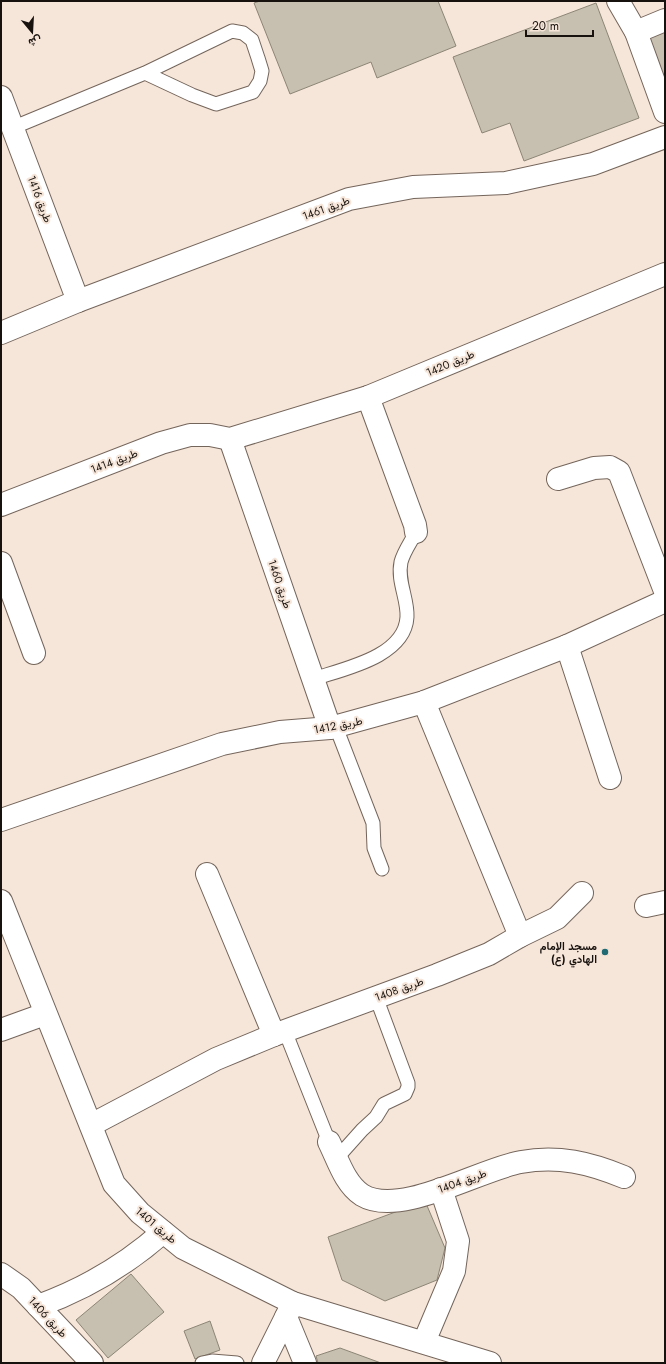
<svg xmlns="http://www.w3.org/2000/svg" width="666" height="1364" font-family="Jost,Vazirmatn,sans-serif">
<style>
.building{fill:#c7c0b0;stroke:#8c8576}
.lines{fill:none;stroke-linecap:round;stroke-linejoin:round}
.lane-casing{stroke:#74655b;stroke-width:15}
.street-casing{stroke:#74655b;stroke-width:24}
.lane{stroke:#fff;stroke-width:13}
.street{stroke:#fff;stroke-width:22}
.poi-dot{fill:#206b73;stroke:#f6e5d9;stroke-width:1.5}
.labels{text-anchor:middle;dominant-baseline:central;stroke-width:4;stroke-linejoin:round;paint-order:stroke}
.street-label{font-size:11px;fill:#18120e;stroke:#f6e5d9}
.poi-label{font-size:11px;font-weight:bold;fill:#18120e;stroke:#f6e5d9;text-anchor:end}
</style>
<rect width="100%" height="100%" fill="#f6e5d9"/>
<g class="building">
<path d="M260 1H438L456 46 377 78 371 62 290 94 254 3Z"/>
<path d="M596 3 639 118 524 161 510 123 482 133 453 57Z"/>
<path d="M665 28V80L648 34Z"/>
<path d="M425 1201 445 1248 437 1280 385 1301 342 1280 328 1237Z"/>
<path d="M131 1274 164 1312 108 1358 76 1320Z"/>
<path d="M210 1321 220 1350 195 1359 184 1331Z"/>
<path d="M340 1348 381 1363H318L316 1356Z"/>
</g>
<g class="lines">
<g class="lane-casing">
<g id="lane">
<path d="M12 128 145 73 232 31 243 33 252 40 258 58 262 71 260 81 253 92 216 104 192 95 145 73"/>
<path d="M313 679C343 669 405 657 407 617 408 599 397 581 401 562 404 551 411 542 416 532"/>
<path d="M336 727 373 823 374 848 382 869"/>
<path d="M285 1031 329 1142"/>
<path d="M337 1158 362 1130 376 1117 384 1104 405 1094 408 1087V1083L376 997"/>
<path d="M202 1363 212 1361 237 1363"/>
</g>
</g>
<g class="street-casing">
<g id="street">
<path d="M618 1 636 32 665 112"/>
<path d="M636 32 665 20"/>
<path d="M1 97 78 301"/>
<path d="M1 333 78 301 349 199 413 187 506 183 593 164 665 137"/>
<path d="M368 397 415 525 416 532"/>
<path d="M230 439 330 728"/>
<path d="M558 479 594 468 610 467 619 472 665 591"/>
<path d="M1 505 161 443 190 435H210L230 439 368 397 665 274"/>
<path d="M1 563 34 653"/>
<path d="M567 646 610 778"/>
<path d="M424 702 520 936"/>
<path d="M1 820 222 744 280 732 330 728 424 702 567 646 665 601"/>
<path d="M207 874 274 1035"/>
<path d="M1 901 114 1184 140 1213 183 1248 293 1303 490 1363"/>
<path d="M646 906 665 902"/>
<path d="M1 1030 45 1014"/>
<path d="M91 1125 216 1059 274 1035 437 975 489 954 520 936 557 918 582 893"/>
<path d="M329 1142C338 1160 345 1184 362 1195 400 1218 480 1169 521 1162 558 1155 590 1163 624 1177"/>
<path d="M1 1274 21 1288 92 1363"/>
<path d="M38 1306C85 1289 126 1265 163 1232"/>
<path d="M286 1317 305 1363"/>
<path d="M424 1342 454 1271 458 1241 441 1189"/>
<path d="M263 1363 293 1303"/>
</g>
</g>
<use href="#lane" class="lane"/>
<use href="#street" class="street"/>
</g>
<circle class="poi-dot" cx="605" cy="952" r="4"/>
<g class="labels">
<g class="street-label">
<text transform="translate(40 199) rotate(69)">طريق 1416</text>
<text transform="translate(326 208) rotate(-20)">طريق 1461</text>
<text transform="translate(450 363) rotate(-23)">طريق 1420</text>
<text transform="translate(114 461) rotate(-21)">طريق 1414</text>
<text transform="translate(280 584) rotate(71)">طريق 1460</text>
<text transform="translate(338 725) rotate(-11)">طريق 1412</text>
<text transform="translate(399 989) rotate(-20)">طريق 1408</text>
<text transform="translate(462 1181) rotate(-20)">طريق 1404</text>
<text transform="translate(156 1225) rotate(40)">طريق 1401</text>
<text transform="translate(48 1317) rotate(47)">طريق 1406</text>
</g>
<g class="poi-label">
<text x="597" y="946">مسجد الإمام<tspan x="597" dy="13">الهادي (ع)</tspan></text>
</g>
</g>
<rect width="666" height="1364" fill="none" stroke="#18120e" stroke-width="4"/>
<g transform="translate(32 32) rotate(162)" stroke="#f6e5d9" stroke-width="3" paint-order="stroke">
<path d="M0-3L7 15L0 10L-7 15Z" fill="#18120e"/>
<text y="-6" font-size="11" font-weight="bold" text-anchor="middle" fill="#18120e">ش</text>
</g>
<path d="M526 30v6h67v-6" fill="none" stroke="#18120e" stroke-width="2"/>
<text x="532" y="30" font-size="12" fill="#18120e" stroke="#f6e5d9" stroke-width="3" paint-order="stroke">20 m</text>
</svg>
